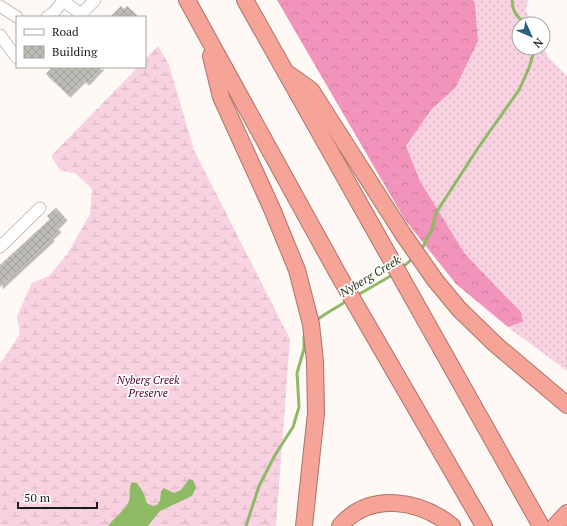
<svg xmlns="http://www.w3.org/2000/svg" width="567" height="526" font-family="'PT Serif',serif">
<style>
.grass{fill:url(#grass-dots)}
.forest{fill:url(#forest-crowns)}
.wetland{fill:url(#wetland-marsh)}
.water{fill:#8eb965}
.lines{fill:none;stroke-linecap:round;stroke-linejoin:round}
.stream{stroke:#8eb965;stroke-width:3}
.building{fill:url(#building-cross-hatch);filter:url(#shadow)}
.minor-casing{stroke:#c7c2be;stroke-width:13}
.highway-casing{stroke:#aa736c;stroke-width:18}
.minor{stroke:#fff;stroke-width:11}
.highway{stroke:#f6a398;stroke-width:16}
.labels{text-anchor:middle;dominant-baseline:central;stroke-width:3.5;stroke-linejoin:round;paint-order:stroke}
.park-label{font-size:11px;font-style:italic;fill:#51002e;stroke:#fff}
.water-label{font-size:12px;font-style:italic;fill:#1f300d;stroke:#fff}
</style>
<defs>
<pattern id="grass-dots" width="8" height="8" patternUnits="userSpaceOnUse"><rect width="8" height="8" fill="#f9d2e1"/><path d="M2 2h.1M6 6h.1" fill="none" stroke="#d5b4c0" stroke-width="1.8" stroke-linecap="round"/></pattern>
<pattern id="forest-crowns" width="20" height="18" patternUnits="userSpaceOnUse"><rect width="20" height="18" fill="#f193ba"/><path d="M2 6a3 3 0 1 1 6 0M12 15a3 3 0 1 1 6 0" fill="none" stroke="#ce7e9f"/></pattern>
<pattern id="wetland-marsh" width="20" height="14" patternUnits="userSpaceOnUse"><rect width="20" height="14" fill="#f9d2e1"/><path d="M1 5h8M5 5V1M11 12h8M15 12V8" fill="none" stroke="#d5b4c0"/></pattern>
<pattern id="building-cross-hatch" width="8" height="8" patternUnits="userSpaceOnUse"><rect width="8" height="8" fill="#bdbcb6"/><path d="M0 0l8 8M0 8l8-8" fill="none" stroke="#a2a19c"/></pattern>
<filter id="shadow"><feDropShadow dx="2.5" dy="2.5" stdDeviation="0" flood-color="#0004"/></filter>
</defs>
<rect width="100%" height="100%" fill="#fff9f5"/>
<path class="grass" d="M473 0H528L526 11 532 24H519V48H543V46L548 57 567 76V371L508 327 523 322 509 299 465 254 420 181 406 146 431 110 456 87 478 41 475 5Z"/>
<path class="forest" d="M277 0H473L475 4 478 41 456 87 431 110 406 146 420 181 465 254 521 312 523 322 508 327 456 284 405 220Z"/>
<path class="wetland" d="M158 46 169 65 194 150 290 339 276 526H0V364L20 334 17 316 32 283 49 276 68 253 90 214 92 189 75 173 61 171 51 156 138 67H145V59Z"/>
<path class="water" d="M189 479 193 480 196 488 192 496 160 511 148 526H108C114 518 125 510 129 501 131 494 128 488 132 482L137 483 143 492 147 503 153 506 157 505 160 501 161 491 164 488 174 493 181 490Z"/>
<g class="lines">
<g class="stream">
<path d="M512 0C513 13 516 15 525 24"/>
<path d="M420 250 423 247 432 229 436 213 478 148 519 90 529 68 535 48"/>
<path d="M402 268 414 257"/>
<path d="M356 296 394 274"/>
<path d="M315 321 327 313 347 301"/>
<path d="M246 526 259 486 275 455 293 427 299 407 297 373 304 349V337L306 334"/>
</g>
</g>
<g class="building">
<path d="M121 6 124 9 127 6 137 15 135 17H110Z"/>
<path d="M52 67H102L87 83 83 80 68 95 46 74Z"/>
<path d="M56 208 65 218 56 227 59 230 51 237 52 239 0 287V265L50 219 47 216Z"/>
</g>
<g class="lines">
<g class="minor-casing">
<g id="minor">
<path d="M62 0 81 14"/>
<path d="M0 6 17 17"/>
<path d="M47 17 54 12 64 0"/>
<path d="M78 17 95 0"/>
<path d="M0 35 16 57 17 56"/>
<path d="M0 247 40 208"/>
</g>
</g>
<g class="highway-casing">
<g id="highway">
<path d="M187 0 338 274 484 526"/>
<path d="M245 0 541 526"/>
<path d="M211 56 221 97 272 209 297 270 311 324 315 361 316 413 304 526"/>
<path d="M290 75 311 90 403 234 435 280 459 309 495 344 567 405"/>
<path d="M340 526C370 491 420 500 452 526"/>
<path d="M555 526 567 513"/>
</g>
</g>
<use href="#minor" class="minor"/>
<use href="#highway" class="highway"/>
</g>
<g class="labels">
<g class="park-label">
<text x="148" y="380">Nyberg Creek<tspan x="148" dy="13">Preserve</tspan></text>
</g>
<g class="water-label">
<text transform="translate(370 276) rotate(-31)">Nyberg Creek</text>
</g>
</g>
<rect x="16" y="16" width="130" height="52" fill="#ffffff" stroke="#a4a3a3"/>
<rect x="24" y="29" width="20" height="6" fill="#ffffff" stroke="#a4a3a3"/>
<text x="52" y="36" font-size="12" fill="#1c1a19">Road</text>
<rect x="24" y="46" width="20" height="12" fill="url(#building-cross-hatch)" stroke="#a4a3a3"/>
<text x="52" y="56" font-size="12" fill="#1c1a19">Building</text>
<g transform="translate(531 36) rotate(135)"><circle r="19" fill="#ffffff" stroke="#a4a3a3"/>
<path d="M0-3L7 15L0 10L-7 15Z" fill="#2c627d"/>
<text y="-6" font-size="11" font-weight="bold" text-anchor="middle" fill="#1c1a19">N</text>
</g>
<path d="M18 502v6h79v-6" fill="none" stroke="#1c1a19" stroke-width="2"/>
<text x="24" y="502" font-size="12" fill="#1c1a19" stroke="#ffffff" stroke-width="3" paint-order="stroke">50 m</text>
</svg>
